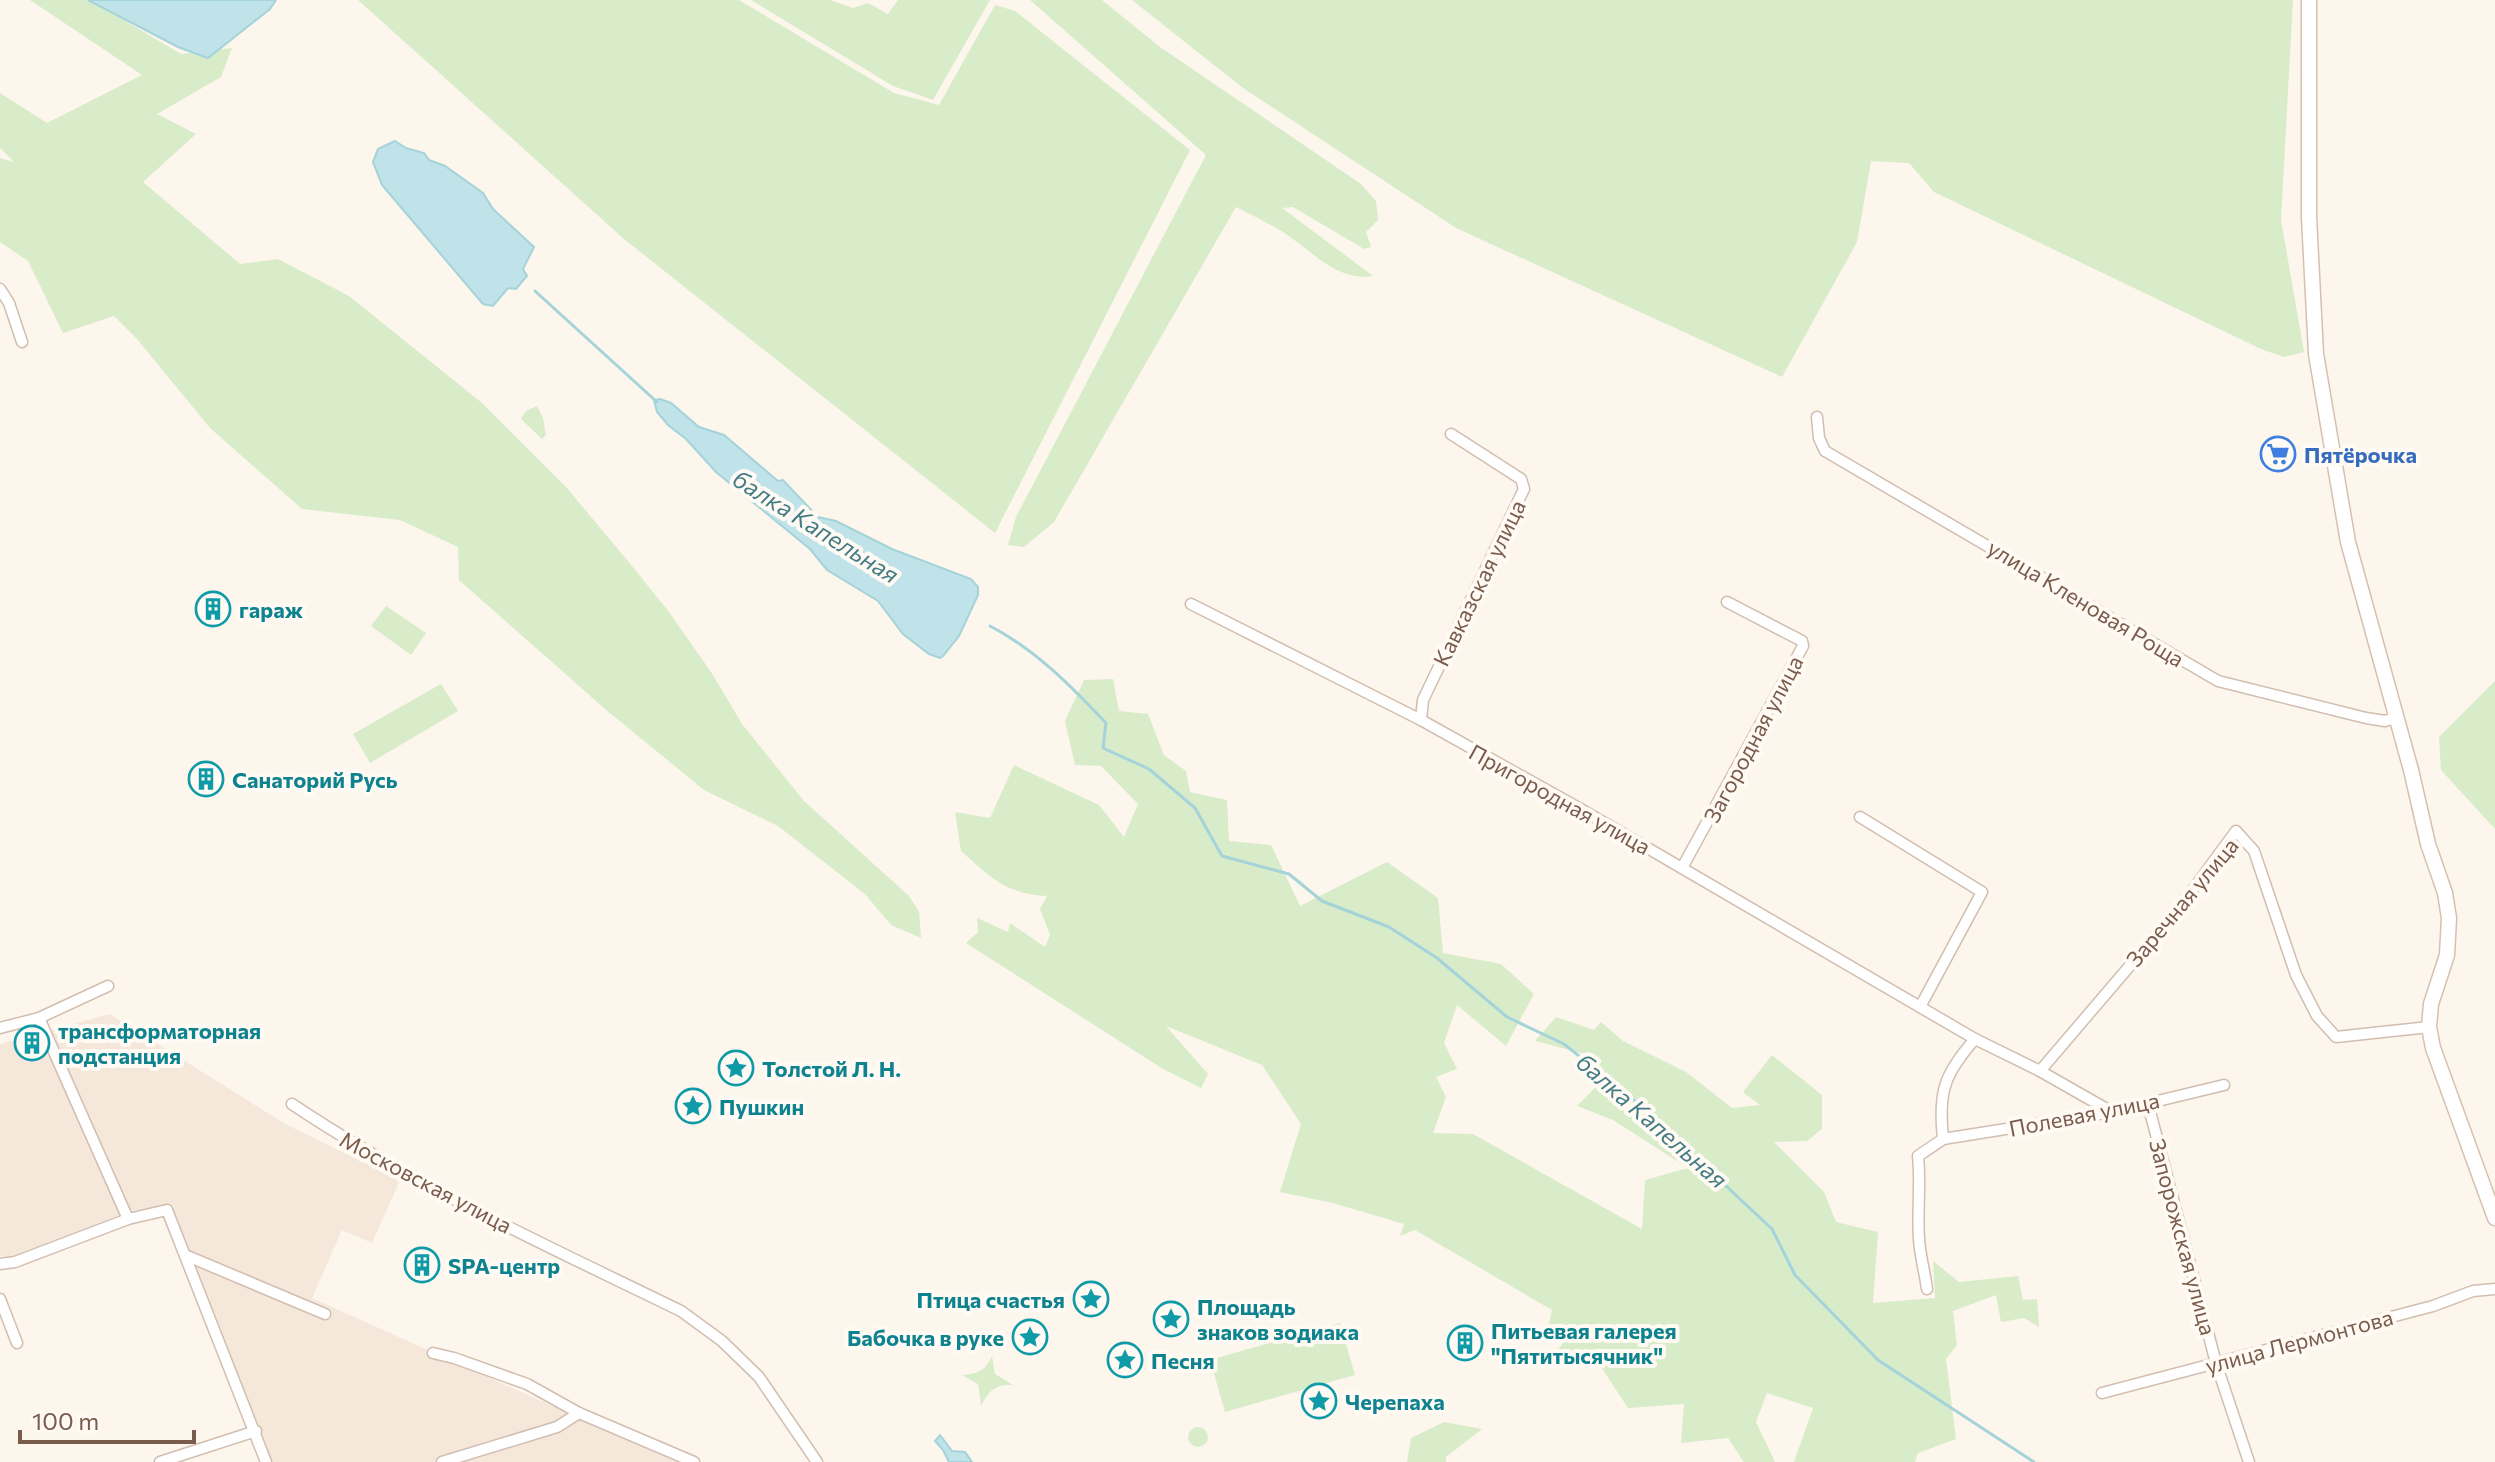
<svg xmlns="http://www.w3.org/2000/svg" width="2495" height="1462" font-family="Commissioner,sans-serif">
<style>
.residential{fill:#f5e8da}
.green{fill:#d8ecc9}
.water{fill:#bfe3e8;stroke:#a5d3da;stroke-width:2}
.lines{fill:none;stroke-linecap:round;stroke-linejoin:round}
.stream{stroke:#a5d3da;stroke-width:3}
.street-casing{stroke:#d1beb0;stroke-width:13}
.secondary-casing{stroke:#d6c0b0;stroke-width:17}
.street{stroke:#fff;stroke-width:10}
.secondary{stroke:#fff;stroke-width:14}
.labels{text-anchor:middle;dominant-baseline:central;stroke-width:8;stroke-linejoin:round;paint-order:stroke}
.shop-label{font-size:22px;font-weight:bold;fill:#366cbe;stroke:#fffaf3;text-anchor:start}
.street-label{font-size:22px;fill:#7a5c4d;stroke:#fffaf3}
.culture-label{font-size:22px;font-weight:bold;fill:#0d838f;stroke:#fffaf3;text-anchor:start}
.water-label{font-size:24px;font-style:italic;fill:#437c86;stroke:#fffaf3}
</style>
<rect width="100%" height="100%" fill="#fdf6ec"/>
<path class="residential" d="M110 1014 285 1124 400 1180 372 1243 342 1230 312 1298 677 1462H264L188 1249 170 1208 132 1210 8 1258 0 1256V1044Z"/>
<g class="green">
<path d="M30 0H90L181 54 232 48 221 77 157 114 196 134 143 182 240 264 278 259 349 296 482 403 566 487 632 566 669 612 713 675 742 724 804 801 909 896 919 912 921 938 891 925 865 894 778 826 704 790 605 709 459 580 458 547 400 520 302 509 210 428 137 339 114 316 63 333 28 261 0 242V158L14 162 0 148V93L47 123 142 75Z"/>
<path d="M358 0H739L894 93 939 105 995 5 1015 11 1190 150 995 533 624 239Z"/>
<path d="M751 0H830L853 8 868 3 888 14 898 0H990L933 100 893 86Z"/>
<path d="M1030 0H1102L1160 47 1361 184 1376 201 1378 220 1366 232 1371 247 1364 249 1293 207 1282 208 1373 276C1338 282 1313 252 1286 234 1270 224 1252 215 1236 207L1054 522 1024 547 1008 545 1016 517 1206 155Z"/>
<path d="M1132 0H2293L2281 220 2304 352 2284 357 2261 349 1934 192 1909 163 1871 161 1857 242 1782 377 1456 228 1243 88Z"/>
<path d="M537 406 543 418 546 435 542 439 521 419 526 411Z"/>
<path d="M386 606 426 633 411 655 371 626Z"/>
<path d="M1113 679 1119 711 1148 714 1164 755 1186 771 1190 792 1227 800 1229 841 1271 845 1300 906 1387 862 1438 898 1443 953 1501 964 1534 994 1506 1046 1457 1005 1444 1043 1457 1069 1436 1077 1446 1097 1433 1133 1473 1134 1642 1229 1645 1180 1688 1168 1613 1120 1577 1106 1601 1082 1597 1057 1535 1041 1556 1017 1594 1030 1601 1022 1623 1041 1686 1072 1732 1108 1760 1105 1743 1092 1772 1055 1822 1095V1129L1807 1141 1774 1142 1824 1192 1836 1222 1878 1232 1873 1303 1935 1298 1933 1261 1959 1282 2018 1276 2023 1300 2037 1299 2039 1327 2024 1318 2001 1322 1996 1295 1953 1311 1957 1345 1946 1359 1956 1439 1918 1453 1915 1462H1794L1813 1408 1767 1393 1756 1422 1775 1462H1744L1728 1438 1681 1443 1684 1404 1628 1408 1590 1350 1556 1353 1573 1328 1546 1335 1552 1310 1415 1230 1400 1236 1404 1224 1333 1203 1280 1192 1301 1124 1262 1065 1166 1026 1208 1074 1201 1088 1163 1069 966 943 978 932 977 918 1008 932 1010 923 1045 947 1050 935 1040 909 1047 896C1003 893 992 878 961 851L955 812 990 818 1014 765 1099 805 1124 837 1138 804 1101 766 1075 765 1065 721 1084 680Z"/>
<path d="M2495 681V829L2441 770 2439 737Z"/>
<path d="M441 684 458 711 370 763 353 734Z"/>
<circle cx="1172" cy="1319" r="9"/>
<path d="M1340 1323 1355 1375 1225 1412 1210 1360Z"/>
<path d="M992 1356 995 1374 1013 1385C995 1384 988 1391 981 1406L978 1384 962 1375C978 1374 986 1370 992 1356Z"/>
<path d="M1444 1422 1482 1429 1446 1457V1462H1407L1411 1438Z"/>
<circle cx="1198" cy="1437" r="10"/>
</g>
<g class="water">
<path d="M88 0H276L270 9 208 58 178 47Z"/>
<path d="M395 141 406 148 424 153 429 160 445 166 483 193 493 209 534 247 523 269 527 276 516 289 508 288 493 306 483 304 382 185 373 162 378 149Z"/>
<path d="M660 399 671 403 699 427 724 435 778 481 783 480 818 517 836 521 892 549 971 579 978 587V595L959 636 943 656 940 658 929 654 903 634 878 601 827 570 810 549 716 472 686 439 668 425 657 412 654 400Z"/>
<path d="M940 1435 952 1451 965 1452 972 1462H949L943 1450 935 1441Z"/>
</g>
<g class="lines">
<g class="stream">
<path d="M535 291 657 402"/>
<path d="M990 626C1036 650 1071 686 1106 723L1103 748 1149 769 1195 808 1222 856 1289 874 1322 901 1389 927 1437 958 1507 1017 1564 1044 1632 1098 1772 1229 1795 1275 1878 1360 2034 1462"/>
</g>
<g class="street-casing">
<g id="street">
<path d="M0 289 9 303 22 342"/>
<path d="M1817 417 1819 438 1825 451 2218 681 2366 718 2385 721 2397 717"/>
<path d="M1191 604 1421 720 1584 811 1975 1039 2040 1071 2112 1112"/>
<path d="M1421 720 1423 700 1524 489 1521 479 1451 434"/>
<path d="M1860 817 1982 892 1920 1007"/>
<path d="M1682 868 1803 646 1802 641 1727 602"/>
<path d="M39 1018 128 1219"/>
<path d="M0 1028 39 1018 108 986"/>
<path d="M2040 1071 2180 907 2236 831 2254 851 2296 975 2317 1016 2336 1037 2429 1027"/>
<path d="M292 1104C414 1186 548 1246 681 1311L722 1341 759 1377 817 1462"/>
<path d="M2148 1104 2216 1363 2249 1462"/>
<path d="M1943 1139 2112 1112 2224 1085"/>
<path d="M185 1255 325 1314"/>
<path d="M0 1264 15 1262 128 1219 167 1210 266 1462"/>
<path d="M1927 1289C1925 1273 1920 1256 1919 1239 1917 1211 1921 1184 1918 1156L1943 1139C1938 1092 1944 1074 1975 1039"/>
<path d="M0 1299 17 1343"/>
<path d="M433 1353 454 1358 527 1384 579 1413 694 1462"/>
<path d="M2102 1393 2433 1306 2473 1291 2495 1289"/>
<path d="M160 1462 256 1431"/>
<path d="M442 1462 557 1427 579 1413"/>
</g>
</g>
<g class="secondary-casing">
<path id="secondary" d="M2309 0V217L2316 354 2348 542 2411 770 2428 844 2445 893 2449 918 2447 955 2431 1004 2429 1027 2433 1048 2495 1218"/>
</g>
<use href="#street" class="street"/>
<use href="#secondary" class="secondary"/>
</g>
<defs>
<g id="supermarket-ring" transform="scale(1.8)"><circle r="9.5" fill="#fffaf3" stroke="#3f7fe0" stroke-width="1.5"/><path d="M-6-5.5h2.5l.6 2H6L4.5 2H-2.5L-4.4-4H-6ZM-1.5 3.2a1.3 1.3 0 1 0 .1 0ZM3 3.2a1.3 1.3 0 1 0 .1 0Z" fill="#3f7fe0"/></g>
<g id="building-ring" transform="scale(1.8)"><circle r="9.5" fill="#fffaf3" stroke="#0f9aa8" stroke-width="1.5"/><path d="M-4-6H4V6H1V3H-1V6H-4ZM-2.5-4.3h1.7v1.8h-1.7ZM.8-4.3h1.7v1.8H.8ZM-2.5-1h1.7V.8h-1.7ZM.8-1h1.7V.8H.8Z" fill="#0f9aa8"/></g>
<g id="sight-ring" transform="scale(1.8)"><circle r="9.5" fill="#fffaf3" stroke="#0f9aa8" stroke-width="1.5"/><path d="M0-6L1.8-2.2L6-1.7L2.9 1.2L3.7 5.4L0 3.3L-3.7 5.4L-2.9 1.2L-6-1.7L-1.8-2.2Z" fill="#0f9aa8"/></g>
</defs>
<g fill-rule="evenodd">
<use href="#supermarket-ring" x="2278" y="454"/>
<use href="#building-ring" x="213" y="609"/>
<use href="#building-ring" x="206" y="779"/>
<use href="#building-ring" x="32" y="1043"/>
<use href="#sight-ring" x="736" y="1068"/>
<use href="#sight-ring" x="693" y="1106"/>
<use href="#building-ring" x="422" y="1265"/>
<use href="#sight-ring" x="1091" y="1299"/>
<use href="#sight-ring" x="1171" y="1319"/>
<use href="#sight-ring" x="1030" y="1337"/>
<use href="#building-ring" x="1465" y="1343"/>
<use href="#sight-ring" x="1125" y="1360"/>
<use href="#sight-ring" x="1319" y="1401"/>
</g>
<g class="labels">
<g class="shop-label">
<text x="2304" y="454">Пятёрочка</text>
</g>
<g class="street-label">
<text transform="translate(1479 583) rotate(-64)">Кавказская улица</text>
<text transform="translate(2086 603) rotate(31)">улица Кленовая Роща</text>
<text transform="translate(1753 739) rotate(-62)">Загородная улица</text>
<text transform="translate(1560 799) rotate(29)">Пригородная улица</text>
<text transform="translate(2182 902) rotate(-50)">Заречная улица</text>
<text transform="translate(2084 1114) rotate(-11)">Полевая улица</text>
<text transform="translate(426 1182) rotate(28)">Московская улица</text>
<text transform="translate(2183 1237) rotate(75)">Запорожская улица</text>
<text transform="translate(2299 1341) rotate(-15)">улица Лермонтова</text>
</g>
<g class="culture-label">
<text x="239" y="609">гараж</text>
<text x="232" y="779">Санаторий Русь</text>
<text x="58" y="1030">трансформаторная<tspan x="58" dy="25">подстанция</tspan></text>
<text x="762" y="1068">Толстой Л. Н.</text>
<text x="719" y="1106">Пушкин</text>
<text x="448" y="1265">SPA-центр</text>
<text x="1065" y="1299" text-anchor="end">Птица счастья</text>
<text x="1197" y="1306">Площадь<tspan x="1197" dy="25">знаков зодиака</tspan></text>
<text x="1491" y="1330">Питьевая галерея<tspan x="1491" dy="25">"Пятитысячник"</tspan></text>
<text x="1004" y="1337" text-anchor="end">Бабочка в руке</text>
<text x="1151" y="1360">Песня</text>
<text x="1345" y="1401">Черепаха</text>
</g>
<g class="water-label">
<text transform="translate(816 526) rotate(32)">балка Капельная</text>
<text transform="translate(1652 1120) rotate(41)">балка Капельная</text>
</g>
</g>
<path d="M20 1430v12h174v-12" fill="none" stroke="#7a5c4d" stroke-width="4"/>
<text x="32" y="1430" font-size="24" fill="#7a5c4d" stroke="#fffaf3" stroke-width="6" paint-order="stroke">100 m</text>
</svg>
